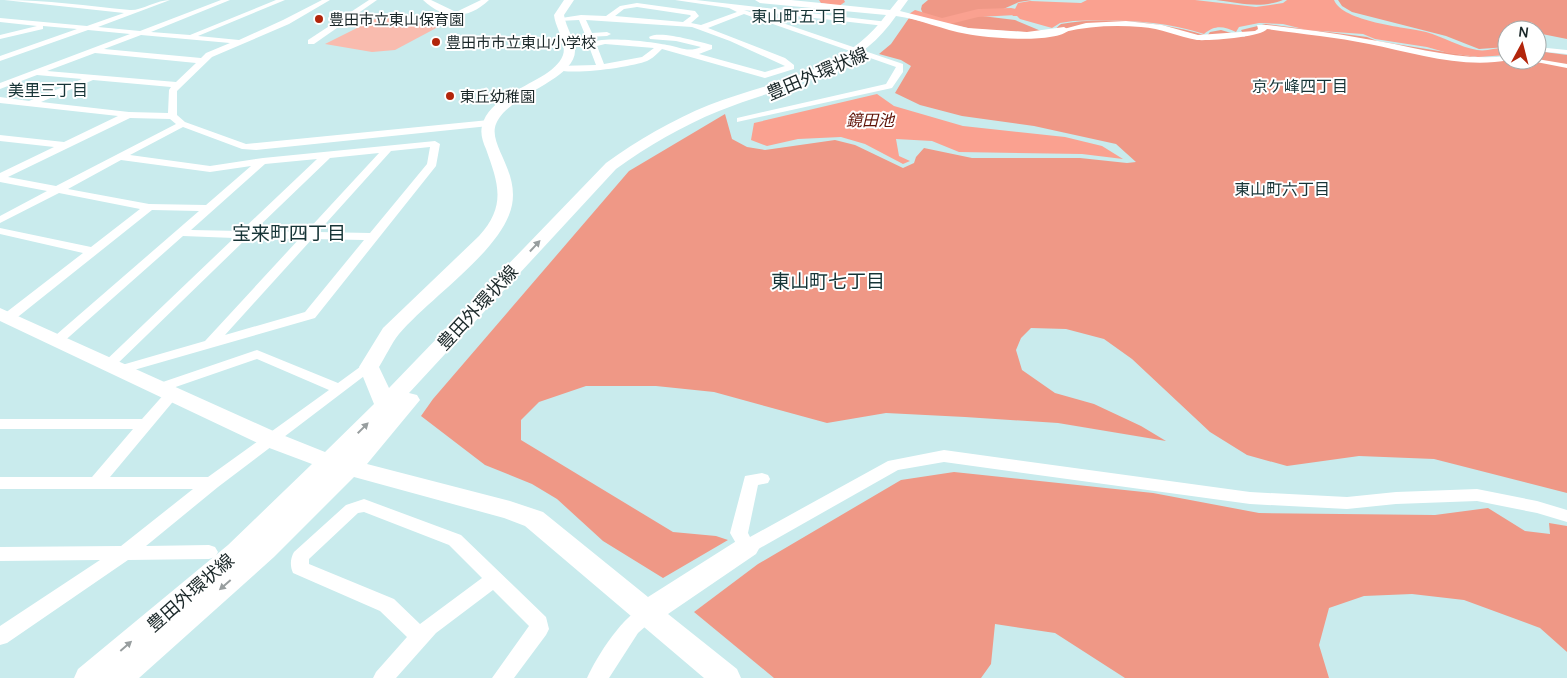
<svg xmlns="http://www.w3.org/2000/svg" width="1567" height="678" font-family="Manrope,'Noto Sans JP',sans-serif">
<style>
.green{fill:#f9bbae}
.forest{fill:#ef9886}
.water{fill:#faa190}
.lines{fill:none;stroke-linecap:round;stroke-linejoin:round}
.river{fill:#faa190;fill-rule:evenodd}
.street{fill:#fff;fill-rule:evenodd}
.secondary{fill:#fff;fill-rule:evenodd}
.oneway{fill:#989e9f}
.poi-dot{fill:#b2250b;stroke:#fff;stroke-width:2}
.labels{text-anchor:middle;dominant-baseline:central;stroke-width:4;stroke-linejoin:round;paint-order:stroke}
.far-poi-label{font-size:15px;fill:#1b2829;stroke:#fff;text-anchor:start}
.far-neighbourhood-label{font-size:16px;fill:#173537;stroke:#fff}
.far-water-label{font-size:16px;font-style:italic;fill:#5e1105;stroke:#fff}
.street-label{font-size:18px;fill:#1b2829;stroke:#fff}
.neighbourhood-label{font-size:19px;fill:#173537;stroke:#fff}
</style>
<rect width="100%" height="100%" fill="#c9ebed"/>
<path class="green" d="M381 16 440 26 395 50 372 52 325 44Z"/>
<g class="forest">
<path d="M928 0H1032L1019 2 1001 10 977 12 942 20 923 14 921 9 922 5Z"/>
<path d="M1216 0H1283C1259 9 1241 3 1216 0Z"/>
<path d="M1338 0H1567V39L1537 33V30H1507V47L1479 49 1446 36 1352 12 1342 6Z"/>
<path d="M974 15 1015 20 1041 31 1039 33 973 29 943 23Z"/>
<path d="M909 18C949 29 1012 44 1052 31 1055 30 1058 26 1061 24 1103 16 1166 22 1207 36L1210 32 1221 30 1245 37 1241 30 1266 24 1367 37 1377 41 1482 58 1537 60V51L1567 55V493L1434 459 1359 456 1287 466 1247 455 1210 432 1132 359 1104 339 1066 329 1031 328 1021 338 1016 350 1022 370 1055 393 1094 404 1141 426 1166 441 1058 423 965 417 886 413 827 423 714 392 656 386H586L539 402 521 420V440L673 532 716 536 728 540 663 578 603 541 557 499 532 484 485 465 421 416 433 399 629 171 725 114 732 139 747 147 765 150 835 140 855 145 903 168 914 163 916 157 924 148 972 158H1080L1127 163 1136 162 1116 144 1034 126 962 116 920 105 895 93 911 66 901 60 879 54 891 44Z"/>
<path d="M954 472 1153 493 1259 513 1435 515 1488 508 1525 531 1550 534 1549 523 1567 526V652L1540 628 1464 600 1412 594 1364 596 1329 608 1319 645 1329 678H1125L1055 633 995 624 991 664 981 678H774L694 612 758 564 901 480Z"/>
</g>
<g class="water">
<path d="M1087 0H1195L1256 7 1283 3 1287 0H1334C1343 22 1405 27 1426 32 1443 37 1460 47 1477 50 1487 52 1497 47 1507 48V55L1478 57 1448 53 1427 47 1375 39 1363 34 1307 30 1283 24 1259 23 1239 27 1236 32C1223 26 1215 25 1204 34 1162 20 1116 20 1073 21L1060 23 1052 28 1020 19 1017 16H1013L1008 9H1015L1018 3 1030 1 1081 3Z"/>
<path d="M877 94 894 106 963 126 1065 137 1102 146 1123 159 1082 154 959 152 932 141 896 139 899 156 910 161 903 164 865 144 841 137 798 139 767 146 751 140 754 123Z"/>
</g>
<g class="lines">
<g class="river">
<path d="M819 0H844L845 2 839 6 821 3Z"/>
<path d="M1011 8 1016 9 1017 12 1016 15 978 17 942 26 910 17 909 14 915 10 942 18 978 9Z"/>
</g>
<g class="street">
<path d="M4 0C46 0 88 6 130 10 140 11 157 0 170 0L98 27 140 31 221 0H230L151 32 190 35 276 0H285L198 36 239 40 283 20 322 0H330L289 24 212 57 177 91V115L185 122 246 144 489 120 494 123 489 126 256 150 242 149 183 127 130 155 210 166 263 158 435 141 440 144 436 166 315 318 120 374 115 373 113 370 115 367 205 341 299 239 247 238 113 368 108 369 101 365 234 238 183 236 61 344 56 345 49 341 199 211 152 210 14 320H4L2 317 4 314 83 253 0 234V228L91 247 140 209 59 193 0 223V216L47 191 0 182V173L54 147 0 141V135L64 142 118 116 0 103V97L29 101 82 79 37 75 0 89V83L130 34 88 30 0 61V56L77 29 43 26V29L0 39V35L37 26 0 22V18L87 26 124 13ZM141 35 230 43 206 53 201 58 104 49ZM95 53 196 63 176 82 47 71ZM93 80 171 87 169 90 168 113 129 112 41 102ZM130 118 170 119 176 124 56 186 8 177ZM430 147 427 164 370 233 318 232 391 151ZM379 153 306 232 254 231 330 158ZM317 159 241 231 191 230 265 164ZM121 160 210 172 251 166 206 205 149 204 68 189ZM312 239 364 240 305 312 225 335Z"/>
<path d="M369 0H377L314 44H308V40Z"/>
<path d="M423 0H431L456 12 481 0H489C468 20 444 20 423 0Z"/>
<path d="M675 0H696L888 22 889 24 885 26 744 10 903 64V72L892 88 737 122V118L886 84 896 67 744 14 708 28 785 58 794 65V69L765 78 662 49C658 53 652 59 647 61 632 67 566 77 554 68L558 66 596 65 588 44C601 35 651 42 667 45 680 47 688 53 701 47L676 41 650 39 649 37C660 30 698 42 712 45V49L699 54 765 72 785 66 730 41 692 27 586 20 592 33 607 32 611 34 607 36 586 37 579 20 559 21 555 19 581 15 606 16 620 6 637 3 695 11 699 16 691 23 701 25 737 12 729 8ZM637 7 690 15 691 16 683 22 615 16 624 9ZM605 44 654 48 642 57 604 64 597 46Z"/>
<path d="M1126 21 1162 25 1198 35 1255 31 1258 29 1257 25H1267C1300 29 1333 33 1366 39 1413 46 1459 62 1507 56L1509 60C1463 69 1414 53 1369 44 1336 37 1301 34 1267 29 1262 37 1209 41 1197 40 1178 37 1161 28 1141 27 1115 25 1089 26 1064 32L1060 30 1086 23Z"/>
<path d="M1537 47 1567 50V54L1537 51Z"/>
<path d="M1537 59 1567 64V68L1526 60Z"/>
<path d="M257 350 338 383 364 364 369 363 376 367 218 487 146 546 209 545 215 547 218 552 215 557 209 559 128 560 7 643 0 645V626L100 560 0 561V547L121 546 193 489H0V477H92L133 429H0V419H142L166 392H176L178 395 176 398 110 477H208L329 390 257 359 164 391H154L152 388 154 385Z"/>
<path d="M944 450 1250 492 1347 497 1396 492 1477 489 1537 501 1567 510V522L1537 513 1477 501 1396 504 1347 509 1250 504 944 462 898 470 753 552 747 554 741 552 730 533 745 476 762 473 768 475 770 479 768 483 758 485 748 533 750 537 888 461Z"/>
<path d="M364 499 461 535 546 617 549 629 546 635 514 678H492L529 626 493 590 436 633 396 678H373L376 672 407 637 380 611 293 573C290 566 290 559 294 552L346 505ZM364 512 449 545 482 578 420 624 394 599 309 564V559L358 513Z"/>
<path d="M647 605 654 607 657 613 654 619 638 633 609 678H587C597 656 624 613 647 605Z"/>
</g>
<path class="secondary" d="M564 0H574L564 15C566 28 575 39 575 51 575 80 507 95 496 124 487 146 525 175 509 215 493 256 429 299 399 334 391 344 386 356 379 367L389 388 606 163C638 140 672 120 709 105 771 81 844 73 886 15L760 3 755 0H791L890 10 898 0H908L900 11 968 28 1027 32 1064 27 1069 30C1055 44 987 38 967 34 943 30 920 19 896 16 853 79 784 84 719 111 682 126 648 146 616 169L409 393 417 395 420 400 367 464 510 501 543 512 648 597 738 540 747 537 756 540 760 547 756 554 668 614 737 669 741 678H704L525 526 504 518 354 477 274 557 139 678H74L78 669 228 545 312 464 264 446 0 321V308L280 434 325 452 374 404 359 367 383 328 479 236C507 205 498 183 486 149 483 142 480 134 482 126 490 90 553 83 563 55 567 43 555 27 554 15Z"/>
</g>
<defs><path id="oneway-solid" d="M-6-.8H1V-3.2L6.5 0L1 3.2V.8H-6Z" transform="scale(1.25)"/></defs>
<g class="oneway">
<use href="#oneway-solid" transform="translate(535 246) rotate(-47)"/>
<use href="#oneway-solid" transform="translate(363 428) rotate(-45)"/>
<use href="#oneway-solid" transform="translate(225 585) rotate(139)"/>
<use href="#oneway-solid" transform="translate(126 646) rotate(-41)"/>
</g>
<g class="poi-dot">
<circle cx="319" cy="19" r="5"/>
<circle cx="436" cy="42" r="5"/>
<circle cx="450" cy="96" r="5"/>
</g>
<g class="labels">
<g class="far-poi-label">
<text x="329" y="19">豊田市立東山保育園</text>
<text x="446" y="42">豊田市市立東山小学校</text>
<text x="460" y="96">東丘幼稚園</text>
</g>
<g class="far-neighbourhood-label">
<text x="799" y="16">東山町五丁目</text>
<text x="1300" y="86">京ケ峰四丁目</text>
<text x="48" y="90">美里三丁目</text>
<text x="1282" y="189">東山町六丁目</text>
</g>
<g class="far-water-label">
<text x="870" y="120">鏡田池</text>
</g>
<g class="street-label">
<text transform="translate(817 73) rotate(-23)">豊田外環状線</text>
<text transform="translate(477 307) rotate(-47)">豊田外環状線</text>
<text transform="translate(190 592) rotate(-41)">豊田外環状線</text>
</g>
<g class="neighbourhood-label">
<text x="289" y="233">宝来町四丁目</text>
<text x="828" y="281">東山町七丁目</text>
</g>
</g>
<g transform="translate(1522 45) rotate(7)"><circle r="24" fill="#ffffff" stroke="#a4a9a9"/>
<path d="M0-4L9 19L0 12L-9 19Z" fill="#b2250b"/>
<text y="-8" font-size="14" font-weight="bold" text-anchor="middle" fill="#1b2829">N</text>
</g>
</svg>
